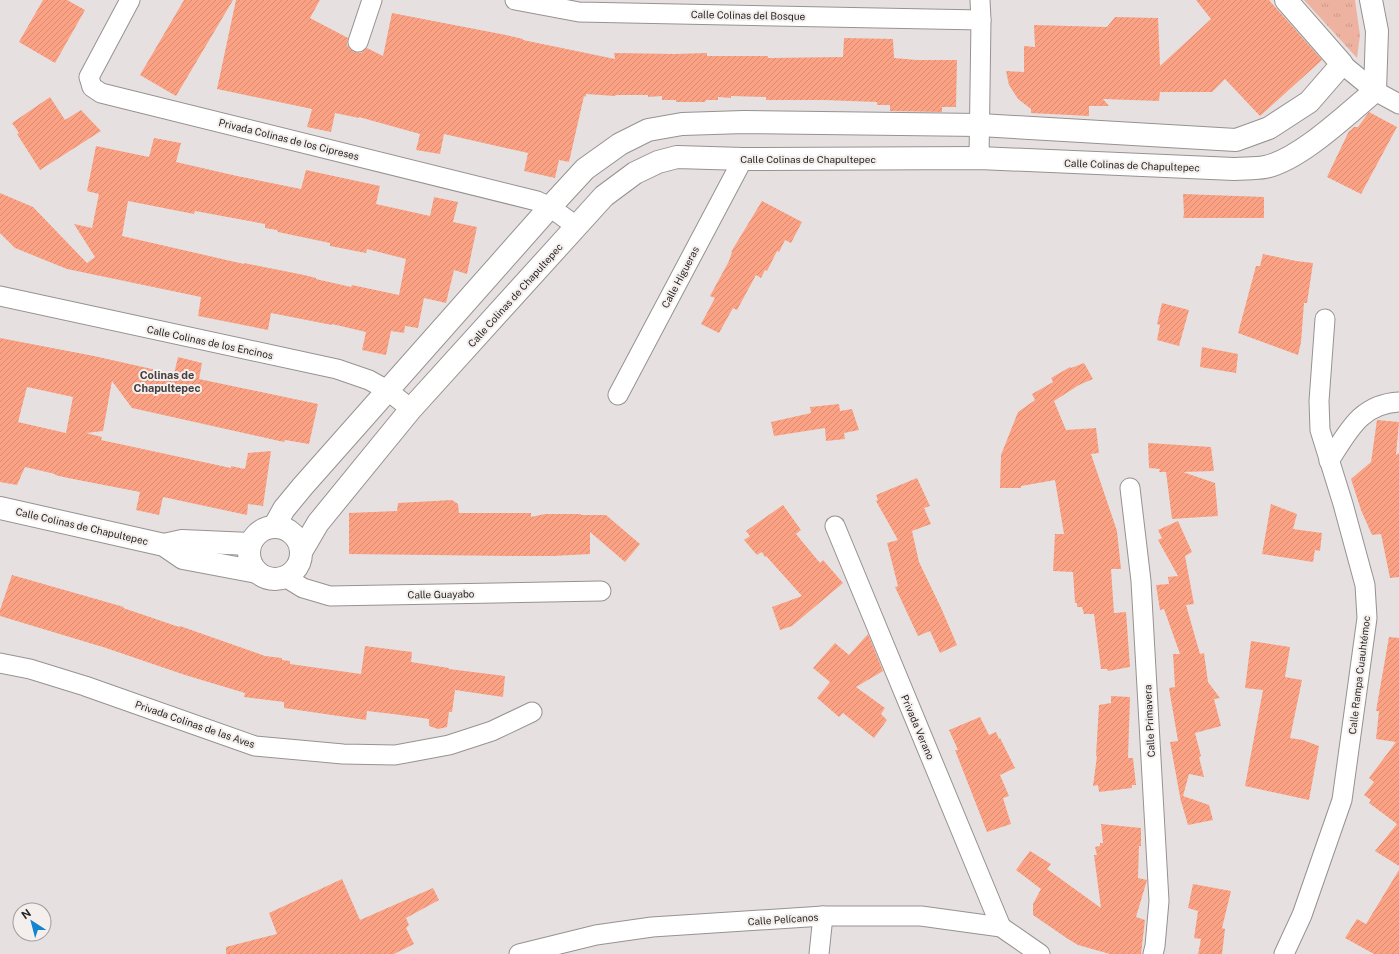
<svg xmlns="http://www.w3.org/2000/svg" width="1399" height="954" font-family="'Public Sans',sans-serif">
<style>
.park{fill:url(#park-tufts)}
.building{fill:url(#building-hatch);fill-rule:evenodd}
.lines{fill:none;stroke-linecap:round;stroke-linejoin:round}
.street-casing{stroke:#969290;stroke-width:21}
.secondary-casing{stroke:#969290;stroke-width:24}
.street{stroke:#fff;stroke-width:19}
.secondary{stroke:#fff;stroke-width:22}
.labels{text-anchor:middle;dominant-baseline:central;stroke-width:4;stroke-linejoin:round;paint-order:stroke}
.street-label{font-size:10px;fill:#272524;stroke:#f4efed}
.neighbourhood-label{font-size:11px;font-weight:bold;fill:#464140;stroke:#f4efed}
</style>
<defs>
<pattern id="park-tufts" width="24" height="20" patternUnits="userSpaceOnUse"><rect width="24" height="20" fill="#eeb3a0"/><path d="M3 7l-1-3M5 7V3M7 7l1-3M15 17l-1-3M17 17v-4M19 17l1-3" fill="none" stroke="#cc9a8a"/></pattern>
<pattern id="building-hatch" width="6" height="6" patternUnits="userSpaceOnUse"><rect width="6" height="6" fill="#fba284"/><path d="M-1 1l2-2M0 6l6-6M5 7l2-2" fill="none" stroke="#d78b72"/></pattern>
</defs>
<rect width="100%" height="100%" fill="#e6e1e0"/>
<path class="park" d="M1304 0H1355L1360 35 1357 58Z"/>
<g class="building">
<path d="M43 0H67L85 10 55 63 19 42Z"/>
<path d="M184 0H233L176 96 140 75Z"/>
<path d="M236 0H320L310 18 348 38 347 45 350 49 354 52 361 53 367 48 383 56 392 13 506 35 523 39V40L615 59 614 53 675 54 707 53V56H768V58L843 57 844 38 893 39 894 58 917 60H957L956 107H942V112L890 111V105H877V102L824 100H766V97L731 96V98L718 97V100H706L705 102H676V100H662V96L648 97V95H616L615 96 586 94V97L584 96 569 162 559 160 555 178 524 171 528 153 444 134 440 154 416 150 420 134 359 117V118L335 113 331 132 307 127 312 109 217 89Z"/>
<path d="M1196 0H1269L1322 60 1260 116 1225 79 1212 92H1160L1159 101 1103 99 1109 106H1089V116L1031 113V109L1018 99 1009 85 1006 71 1024 72V46L1035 47 1034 25 1107 27 1115 17 1158 18 1160 66 1211 19Z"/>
<path d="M50 97 65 120 81 110 101 131 40 170 17 134 19 133 12 123Z"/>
<path d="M1369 112 1397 127 1361 194 1327 177 1349 131H1350L1354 127H1358Z"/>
<path d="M154 138 181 143 176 162 237 176 301 189 306 170 380 186 376 204 430 216 434 197 458 202 453 222 477 227 467 274 454 270 446 303 424 298 418 328 405 326 404 333 391 331 386 355 362 350 366 332 332 324V325L271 313 268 330 198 316 201 297 67 269 15 248 0 233V193L33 207 87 263 95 257 74 224 92 228 99 194 87 191 96 146 149 157ZM128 201 194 214 195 211 265 224V228L277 230 278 232 330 243V246L366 253 367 249 406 259 399 295 352 285 351 287 316 279V278L304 275 244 263V264L122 236Z"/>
<path d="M1183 194 1264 197V218H1183L1184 214Z"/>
<path d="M762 201 802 222 791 243 785 240 779 252 777 251 767 271 765 270 761 278 756 275 737 310 733 308 719 333 701 324 715 298 710 296 729 261 732 252H731Z"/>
<path d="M1263 254 1296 261 1313 263 1307 303H1304L1301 342 1298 355 1238 333 1256 266H1260Z"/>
<path d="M1162 303 1189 310 1179 346 1157 340 1160 325 1157 324Z"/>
<path d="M0 338 94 356 174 374 178 357 202 363 199 379 318 404 309 444 285 440 284 442 132 408 112 381 103 431 86 433 102 437 101 440 231 468V466L245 469 248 453 271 451 263 506 248 504 247 515 163 497 159 515 136 510 140 492 68 478 55 475V474L25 467 17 485 0 482ZM27 387 73 397 66 433 18 422Z"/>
<path d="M1202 347 1238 354 1236 373 1200 367Z"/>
<path d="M1084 363 1093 379 1079 385 1054 401 1066 430 1096 428 1099 453 1091 454 1117 531 1121 569H1111L1114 613 1126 612 1130 667 1108 671 1107 669H1101L1094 614H1084L1082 607H1077V603H1075L1073 572 1053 571 1055 534H1064L1055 480 1021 486V488H1000L1001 455 1018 412 1035 400 1032 394 1053 382 1051 378 1070 367 1071 368Z"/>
<path d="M839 404 840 411 852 409 859 430 844 433 845 439 826 441 825 428 774 436 771 422 811 413 810 407Z"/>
<path d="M1377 420 1399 422 1396 455 1399 453V577L1390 578 1381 534 1372 535 1361 510 1351 479 1371 462Z"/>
<path d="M1148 443 1211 447 1214 471 1183 472 1215 483 1218 516 1172 519 1166 472H1159L1160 469 1149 468Z"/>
<path d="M917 478 930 506 924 508 931 524 912 531 919 562 942 610 957 645 940 653 930 631 918 636 895 587 898 586 887 543 898 540 876 501 878 500 876 495Z"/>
<path d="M452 500 458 504 459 513H531V517L545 514H581V515H606L640 544 625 562 590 532V554L553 556H510L349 554V513L397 511 398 503Z"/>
<path d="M1271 504 1297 514 1293 529 1322 533 1320 551 1315 550 1313 562 1262 554Z"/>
<path d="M783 505 801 530 796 534 820 563 823 560 843 583 792 626 780 630 772 607 802 596 766 556 765 557 762 552 757 555 744 540 750 536 746 531Z"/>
<path d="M1178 521 1192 552 1185 556 1194 604 1186 605 1200 654 1204 653 1208 682 1220 698 1214 699 1221 726 1195 733 1201 756 1199 757 1204 777 1189 774 1183 796 1209 805 1213 820 1188 825 1181 801V802L1170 742 1178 741 1169 688 1175 687 1173 654H1180L1164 609 1160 610 1156 585 1169 584 1168 577 1178 576 1158 540 1162 538 1158 530Z"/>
<path d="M12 575 124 607 123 608 141 614 179 627 180 626 265 656 282 658V660L290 661V664L361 674 365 646 412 652 411 662 449 668V669L505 676 503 697 455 690 452 712H449L447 727 438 729 429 726V719L393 714 367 711 366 720 284 708V702L244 697 245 693 185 675 106 648 0 616V610Z"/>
<path d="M868 634 883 671 856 687 885 708 881 714 887 720 874 738 843 713 839 717 817 698 830 682 813 668 835 643 849 655Z"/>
<path d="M1389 637 1399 638V866L1375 851 1397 824 1369 803 1371 800 1364 795 1374 782 1369 778 1396 742 1376 739 1379 711H1376Z"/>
<path d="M1251 641 1290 647 1285 677 1302 680 1290 738 1303 740 1319 746 1309 800 1245 786 1263 690 1245 688Z"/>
<path d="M1111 696 1130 697 1128 758H1133L1136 785H1132V788L1099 792 1098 785 1093 786 1097 756H1096L1099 705 1111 703Z"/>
<path d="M980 717 989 735 996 732 999 739 1000 738 1015 768 1000 775 1009 796 1003 798 1011 824 987 832 955 750H958L949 730Z"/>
<path d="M1101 824 1141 828V846H1139L1138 878 1147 880 1136 917 1145 920 1141 954H1110L1078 945 1068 939 1033 915V904L1041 889 1016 870 1030 851 1051 864 1047 869 1101 908 1094 855H1097L1095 847 1100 846V843H1103Z"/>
<path d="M1399 870V954H1374L1345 938 1357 919 1366 924Z"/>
<path d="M342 879 360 920 433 888 439 900 406 918 409 925 406 928 414 944 394 954H226V947L277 934 269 913Z"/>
<path d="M1193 884 1231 891 1222 928 1225 929 1222 954H1198L1201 939 1194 938 1198 911 1188 908Z"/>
</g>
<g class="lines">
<g class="street-casing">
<g id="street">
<path d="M130 0 89 77 92 87 101 93 537 201 550 207 576 226"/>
<path d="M515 0 579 12 981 20"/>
<path d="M358 42 372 0"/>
<path d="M1342 64 1375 91 1399 104"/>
<path d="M979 158 981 20 980 0"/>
<path d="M0 296 337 369 369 380 387 390 411 409"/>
<path d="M618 395 743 159"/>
<path d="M1329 461C1348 432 1360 404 1399 402"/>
<path d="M1130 488 1141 581 1159 901 1155 946 1153 954"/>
<path d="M835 526 1001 927"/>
<path d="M285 577 303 588 330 596 601 591"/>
<path d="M0 663 30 669 85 686 255 746 343 754 395 755 449 745 492 731 532 712"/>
<path d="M519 954 596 935 652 927 823 916H921L1001 927 1040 954"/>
<path d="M819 954 823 916"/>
<path d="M1284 954 1302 915 1342 800 1367 618 1365 585 1343 504 1320 430 1319 401 1325 319"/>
</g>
</g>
<g class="secondary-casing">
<g id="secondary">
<path d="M0 508 164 545 183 558 257 572"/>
<path d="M274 527 284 509 303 486 550 207 585 169 620 144 648 130 682 124 744 122 980 125 1236 140 1269 128 1309 102 1342 64 1286 0"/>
<circle cx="275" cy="553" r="26"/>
<path d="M164 545 182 541 250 544"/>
<path d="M301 552 318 523 411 409 604 196 635 173 658 162 677 157 743 159 979 158 1234 169C1244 168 1255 169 1265 167 1300 160 1347 114 1375 91L1377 31 1371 0"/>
</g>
</g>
<use href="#street" class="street"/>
<use href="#secondary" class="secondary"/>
</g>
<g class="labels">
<g class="street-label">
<text transform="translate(748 15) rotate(1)">Calle Colinas del Bosque</text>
<text transform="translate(289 139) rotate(14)">Privada Colinas de los Cipreses</text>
<text x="808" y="159">Calle Colinas de Chapultepec</text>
<text transform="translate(1132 165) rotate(2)">Calle Colinas de Chapultepec</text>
<text transform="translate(680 277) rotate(-62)">Calle Higueras</text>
<text transform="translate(515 295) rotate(-48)">Calle Colinas de Chapultepec</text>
<text transform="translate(210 342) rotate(12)">Calle Colinas de los Encinos</text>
<text transform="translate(82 526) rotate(13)">Calle Colinas de Chapultepec</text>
<text transform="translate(441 594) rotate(-1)">Calle Guayabo</text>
<text transform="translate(1359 675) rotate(-83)">Calle Rampa Cuauhtémoc</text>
<text transform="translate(1149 721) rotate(-93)">Calle Primavera</text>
<text transform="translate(195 724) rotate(19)">Privada Colinas de las Aves</text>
<text transform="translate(918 727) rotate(67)">Privada Verano</text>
<text transform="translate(783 919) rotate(-4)">Calle Pelícanos</text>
</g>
<g class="neighbourhood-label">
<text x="167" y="375">Colinas de<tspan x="167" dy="13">Chapultepec</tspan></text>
</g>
</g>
<g transform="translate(32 922) rotate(324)"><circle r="19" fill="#f4efed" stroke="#a29e9d"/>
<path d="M0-3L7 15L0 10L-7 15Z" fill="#1384cd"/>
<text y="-6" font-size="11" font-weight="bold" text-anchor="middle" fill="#272524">N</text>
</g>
</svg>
